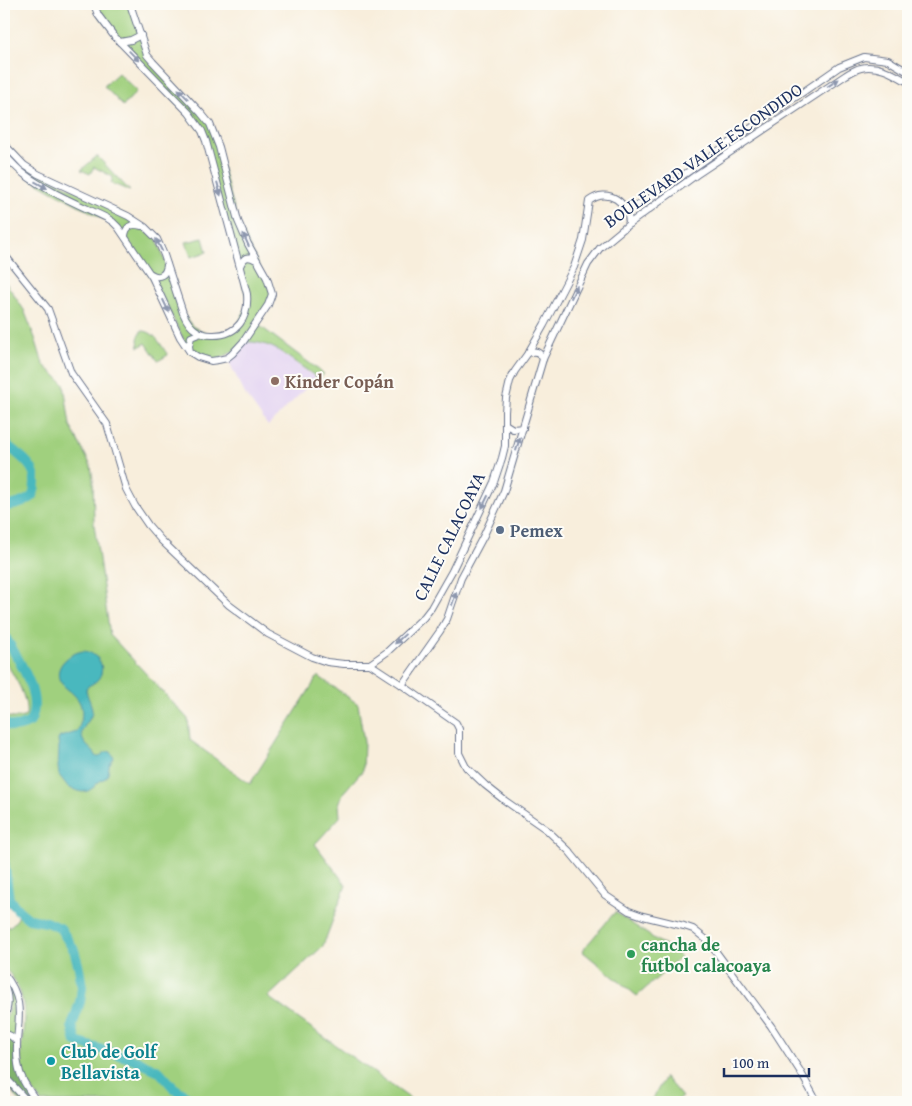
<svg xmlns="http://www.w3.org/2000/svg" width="912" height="1106" font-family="'Gentium Book Plus',serif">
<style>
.built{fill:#e3d3f2}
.green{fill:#a0d07e;stroke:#5e806e}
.forest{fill:#80b26d;stroke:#4e7066}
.water{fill:#48b8be;stroke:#32748e}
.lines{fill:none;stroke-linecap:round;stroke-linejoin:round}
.river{stroke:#48b8be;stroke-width:10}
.secondary-casing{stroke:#68728a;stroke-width:8}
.secondary{stroke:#fff;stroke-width:6}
.oneway{fill:#8d97ae}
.education-dot{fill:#8d6e63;stroke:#fdfcf7;stroke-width:2}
.service-dot{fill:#5c6f8a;stroke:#fdfcf7;stroke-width:2}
.leisure-dot{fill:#2e9e5b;stroke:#fdfcf7;stroke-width:2}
.culture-dot{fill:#0f9aa8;stroke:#fdfcf7;stroke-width:2}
.labels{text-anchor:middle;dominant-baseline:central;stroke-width:4;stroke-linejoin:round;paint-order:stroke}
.street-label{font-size:18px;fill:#1b2f5e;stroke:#fdfcf7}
.education-label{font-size:18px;font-weight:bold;fill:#785e54;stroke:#fdfcf7;text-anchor:start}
.service-label{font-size:18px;font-weight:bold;fill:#4e5e75;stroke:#fdfcf7;text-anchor:start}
.leisure-label{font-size:18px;font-weight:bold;fill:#27864d;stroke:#fdfcf7;text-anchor:start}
.culture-label{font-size:18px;font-weight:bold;fill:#0d838f;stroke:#fdfcf7;text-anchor:start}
</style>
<rect width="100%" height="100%" fill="#fdfcf7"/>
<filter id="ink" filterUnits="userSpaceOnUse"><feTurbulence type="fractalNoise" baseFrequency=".02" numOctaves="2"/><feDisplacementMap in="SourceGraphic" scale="10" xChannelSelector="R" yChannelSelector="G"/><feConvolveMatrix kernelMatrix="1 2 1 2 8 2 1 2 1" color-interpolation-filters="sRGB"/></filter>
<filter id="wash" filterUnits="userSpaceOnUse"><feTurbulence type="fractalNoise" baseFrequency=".0096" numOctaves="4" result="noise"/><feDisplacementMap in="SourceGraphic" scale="20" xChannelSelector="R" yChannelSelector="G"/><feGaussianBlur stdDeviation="1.12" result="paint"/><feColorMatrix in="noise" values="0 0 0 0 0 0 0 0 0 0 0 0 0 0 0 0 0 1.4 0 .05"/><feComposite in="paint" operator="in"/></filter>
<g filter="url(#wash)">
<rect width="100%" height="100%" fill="#f8eedc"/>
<path class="built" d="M252 341 276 349 316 378 268 426 245 394 227 358 243 342Z"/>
<g class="green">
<path d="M96 4H130L147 55 210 124 238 221 272 294 256 323 324 374 319 379 281 352C270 345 257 341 243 342L237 349 218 360 190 352 157 287 118 227 31 179 4 154V144L24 165 128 216 157 239 183 313 192 326 209 335 235 330 248 304 202 131 98 15Z"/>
<path d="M118 73 137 91 123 106 104 86Z"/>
<path d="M97 156 130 191 111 183 113 177 94 167 90 174 81 170Z"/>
<path d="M203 238 207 252 191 257 186 242Z"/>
<path d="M4 280 24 310 35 338 43 364 64 384 70 425 91 466 93 480 94 524 110 635 188 719 190 740 250 784 318 676 358 704 364 742 363 770 343 793 339 804 340 817 315 844 346 885 323 946 268 997 415 1102H41C35 1093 26 1083 23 1072 18 1054 24 1035 24 1017 24 1006 22 996 18 987 14 979 10 973 4 968V930L13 924 18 918V914L7 905 4 900V715C12 719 18 719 26 716 28 695 14 677 4 659Z"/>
<path d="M141 331C155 330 161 346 168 355L158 361 146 343 139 347 138 339Z"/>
<path d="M615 912 681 957 637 996 582 951Z"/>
<path d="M4 975 10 985 18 1007 16 1038 4 1036V1023L9 1011 4 983Z"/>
<path d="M665 1077 682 1097 675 1102H657L653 1098Z"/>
</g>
<path class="forest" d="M4 1037H8L16 1042V1064L35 1102H20L4 1080Z"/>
<path class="water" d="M83 651C96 652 107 665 99 678 96 683 90 684 86 688 86 696 92 703 92 711 92 721 79 728 82 737 84 746 93 749 97 757H99C103 754 106 750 111 752L114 758 109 766 108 774 105 778 97 783 94 787 88 791 82 792 69 788 59 775 58 767 59 748 58 740 60 737 77 732C83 720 85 705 74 695 70 690 63 687 60 681 53 666 70 653 83 651Z"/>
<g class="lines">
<g class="river">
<path d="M4 441C8 447 13 450 18 454 35 468 38 476 33 496 24 503 16 506 4 506"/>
<path d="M4 635C17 658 44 695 30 722 20 727 14 729 4 723"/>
<path d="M4 862 9 899 18 910 29 919 46 922 60 928 74 950 79 968 82 987 80 1002 72 1026 76 1042 136 1060 146 1065 159 1071 174 1088 195 1102"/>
</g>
</g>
</g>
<g filter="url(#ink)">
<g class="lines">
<g class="secondary-casing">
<g id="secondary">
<path d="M120 42 131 40 141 35"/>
<path d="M4 144 24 165 38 174 128 216 145 227 157 239 164 255 183 313C186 320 190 327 197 331 201 334 207 335 212 335 238 336 249 317 247 294L206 141 202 131 189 113 114 36 98 15 94 4"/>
<path d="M4 154C10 161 16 168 24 174 48 192 80 205 107 218L113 222 118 227 152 277 180 337 190 352 198 357 211 361 218 360 227 358 232 354 243 342 268 305 272 294 267 278 248 244 238 221 219 147 210 124 201 113 153 62 147 55 130 4"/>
<path d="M625 208 633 207 643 203 839 67 864 57 888 60 908 72"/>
<path d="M125 236C126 226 132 223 141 226"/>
<path d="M4 254 48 309 71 373 107 424 126 489 135 506 148 525 161 540 229 605 268 634 312 657 327 662 344 664H370L387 652 424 617 431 608 452 571 494 482 502 458 505 446V412L506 398 510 381 515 371 528 353 544 325 574 267 583 240 589 201C608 187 629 202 629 224"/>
<path d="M240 266C244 257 247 255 256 260"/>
<path d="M151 274C159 279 166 275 167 265"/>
<path d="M190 352 189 346 191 337 201 333"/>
<path d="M528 353C535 350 540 352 543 359"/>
<path d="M505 424 513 429 523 428"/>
<path d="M370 664 402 685 456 723 459 729V753L466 767 485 785 504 800 547 830 569 851 605 895 629 911 643 916 684 926 693 929 708 941 771 1026 800 1071 817 1102"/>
<path d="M402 685 440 631 447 619 461 578 484 535 504 491 543 359 588 264 600 248 629 224 696 175 846 75C851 72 856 69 861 68 878 64 894 74 908 82"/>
<path d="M4 974C31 1007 12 1029 18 1064 20 1079 29 1090 37 1102"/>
<path d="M4 985C9 997 9 1006 4 1018"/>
<path d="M4 1034C10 1034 13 1037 16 1041"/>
<path d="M4 1072 7 1079 28 1102"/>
</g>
</g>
<use href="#secondary" class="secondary"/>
</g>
<defs><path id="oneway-solid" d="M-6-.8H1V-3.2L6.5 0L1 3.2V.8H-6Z" transform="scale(1.25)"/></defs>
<g class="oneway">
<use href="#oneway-solid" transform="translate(134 56) rotate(46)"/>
<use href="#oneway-solid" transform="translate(833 83) rotate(-33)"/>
<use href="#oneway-solid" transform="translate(183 94) rotate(-134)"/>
<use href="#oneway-solid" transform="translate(41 185) rotate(29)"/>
<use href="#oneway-solid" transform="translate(219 189) rotate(75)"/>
<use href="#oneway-solid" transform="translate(246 240) rotate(-114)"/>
<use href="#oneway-solid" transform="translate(159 245) rotate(-117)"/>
<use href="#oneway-solid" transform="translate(574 292) rotate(-64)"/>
<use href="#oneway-solid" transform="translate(166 306) rotate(65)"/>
<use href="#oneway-solid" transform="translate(518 444) rotate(-74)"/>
<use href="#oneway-solid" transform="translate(485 502) rotate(116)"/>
<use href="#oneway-solid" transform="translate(454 599) rotate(-71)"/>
<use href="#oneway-solid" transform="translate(400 639) rotate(137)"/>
</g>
</g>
<circle class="education-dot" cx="275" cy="381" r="5"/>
<circle class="service-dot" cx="500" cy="530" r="5"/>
<circle class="leisure-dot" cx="631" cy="954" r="5"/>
<circle class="culture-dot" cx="51" cy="1061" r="5"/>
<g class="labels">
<g class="street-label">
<text transform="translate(703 155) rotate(-35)">BOULEVARD VALLE ESCONDIDO</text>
<text transform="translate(449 536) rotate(-64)">CALLE CALACOAYA</text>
</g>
<g class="education-label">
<text x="285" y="381">Kinder Copán</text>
</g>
<g class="service-label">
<text x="510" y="530">Pemex</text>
</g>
<g class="leisure-label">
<text x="641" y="944">cancha de<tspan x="641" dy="21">futbol calacoaya</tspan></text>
</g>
<g class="culture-label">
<text x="61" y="1051">Club de Golf<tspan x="61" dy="21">Bellavista</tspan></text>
</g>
</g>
<rect width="912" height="1106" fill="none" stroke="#fdfcf7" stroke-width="20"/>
<path d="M724 1068v8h85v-8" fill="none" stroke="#1b2f5e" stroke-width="2.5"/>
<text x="732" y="1068" font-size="15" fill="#1b2f5e" stroke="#fdfcf7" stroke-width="4" paint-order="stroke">100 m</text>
</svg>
